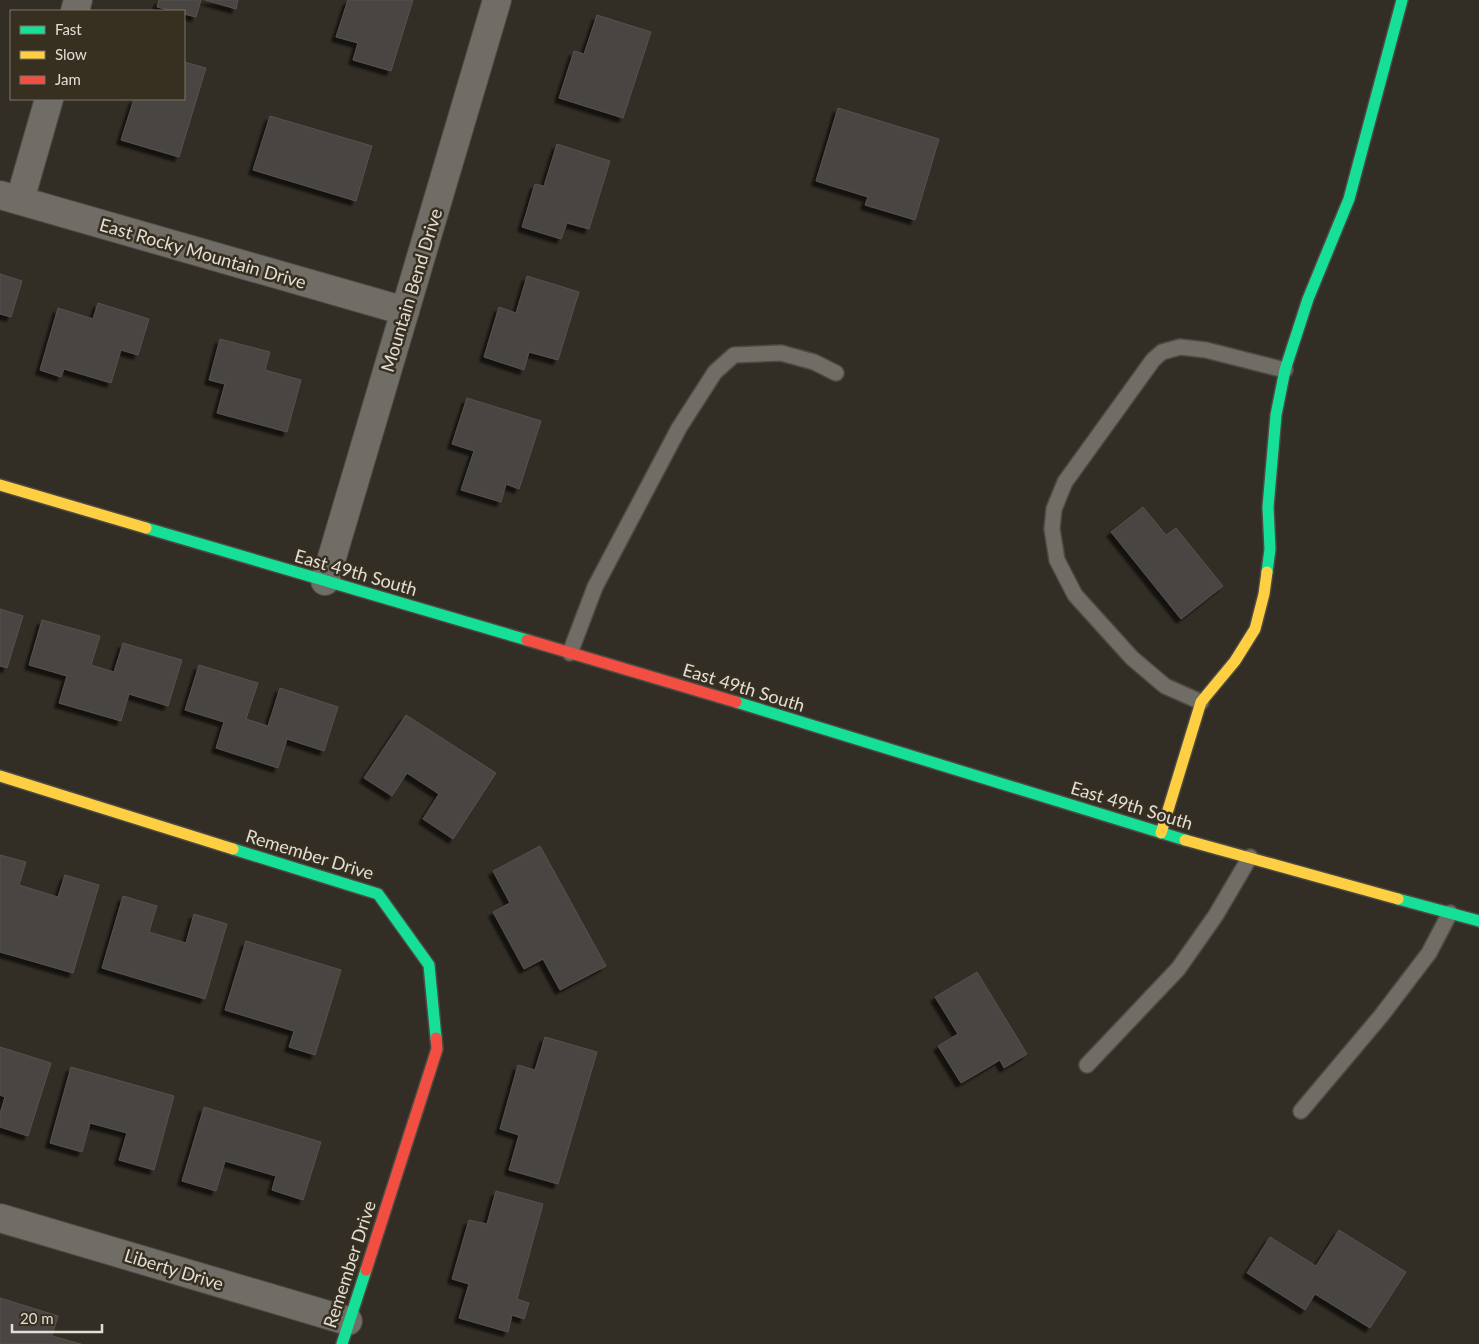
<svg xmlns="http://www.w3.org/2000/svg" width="1479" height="1344" font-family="Lato,sans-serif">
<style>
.building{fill:#494542;stroke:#56514f;filter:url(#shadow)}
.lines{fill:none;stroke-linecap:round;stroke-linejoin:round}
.lane-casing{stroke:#4d4a42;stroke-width:18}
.street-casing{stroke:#4d4a42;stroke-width:30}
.fast-casing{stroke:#4d4a42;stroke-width:14}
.slow-casing{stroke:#4d4a42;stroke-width:14}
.jam-casing{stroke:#4d4a42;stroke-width:14}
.lane{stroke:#706c66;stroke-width:15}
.street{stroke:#706c66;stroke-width:28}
.fast{stroke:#16e098;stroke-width:11}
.slow{stroke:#ffcf43;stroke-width:11}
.jam{stroke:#f24e42;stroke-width:11}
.labels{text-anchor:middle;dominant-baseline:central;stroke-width:5;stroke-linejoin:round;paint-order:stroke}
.street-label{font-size:18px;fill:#e3ded5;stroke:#372f20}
</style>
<defs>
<filter id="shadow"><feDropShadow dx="-4.5" dy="4.5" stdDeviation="1" flood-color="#0009"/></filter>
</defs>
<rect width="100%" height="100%" fill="#322e25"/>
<g class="building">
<path d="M159 0H201L196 17 184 14V11H174L157 7Z"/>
<path d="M205 0H238L236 9Z"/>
<path d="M348 0H413L391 71 353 60 358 43 336 37Z"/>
<path d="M597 15 651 32 623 118 559 98 574 51 584 54Z"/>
<path d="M184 62 206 68 179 157 121 140 134 99H184Z"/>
<path d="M838 108 939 139 915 220 865 205 868 197 816 181Z"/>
<path d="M270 116 372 146 356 201 253 170Z"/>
<path d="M557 144 610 161 589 229 567 223 561 239 522 227 535 184 544 186Z"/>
<path d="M0 274 22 281 11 317 0 314Z"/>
<path d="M527 276 579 292 558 360 529 352 524 370 484 357 499 307 516 313Z"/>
<path d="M98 303 149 319 138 355 121 350 111 383 64 369 61 377 40 370 58 308 93 319Z"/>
<path d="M220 339 270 352 265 370 301 380 287 432 217 413 225 384 209 380Z"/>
<path d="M467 398 541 421 519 489 506 484 501 502 461 490 474 451 452 444Z"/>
<path d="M1143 507 1166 535 1176 528 1223 586 1181 619 1111 532Z"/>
<path d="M0 609 23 616 7 668 0 666Z"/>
<path d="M42 620 100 636 91 665 114 672 123 643 182 660 168 706 129 694 121 721 59 703 67 676 29 665Z"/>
<path d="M199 665 258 683 246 719 268 726 280 688 338 707 324 751 287 739 278 768 216 748 224 722 185 710Z"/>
<path d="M406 715 496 773 453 839 423 819 439 794 407 773 392 796 364 778Z"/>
<path d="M540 846 606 966 560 990 543 959 524 969 493 912 510 903 493 871Z"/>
<path d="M0 855 26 862 19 885 58 897 65 875 99 885 73 973 0 952Z"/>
<path d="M123 896 157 906 149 932 186 943 194 914 227 924 205 999 102 968Z"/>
<path d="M246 941 341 970 315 1055 289 1047 294 1031 225 1010Z"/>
<path d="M977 972 1027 1054 1004 1068 1000 1060 961 1083 938 1046 958 1034 935 997Z"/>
<path d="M545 1037 597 1052 558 1184 509 1170 519 1135 500 1129 518 1065 535 1070Z"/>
<path d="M0 1047 51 1063 28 1136 0 1127V1114L5 1097 0 1095Z"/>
<path d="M71 1067 174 1096 154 1170 119 1160 127 1133 90 1123 82 1152 50 1143Z"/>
<path d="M204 1107 321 1142 303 1200 272 1190 276 1176 225 1161 216 1191 182 1181Z"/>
<path d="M496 1191 543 1204 517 1299 529 1303 524 1319 512 1315 508 1332 459 1318 469 1284 452 1279 469 1220 487 1224Z"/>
<path d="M1339 1230 1406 1272 1370 1328 1315 1294 1305 1310 1247 1273 1270 1237 1316 1266Z"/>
<path d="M0 1298 58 1316 52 1336 81 1344H0Z"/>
</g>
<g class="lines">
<g class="lane-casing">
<g id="lane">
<path d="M570 653 595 587 679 428 715 372 734 355 781 353 814 362 836 373"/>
<path d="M1201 702 1165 686 1132 658 1075 595 1057 560 1052 529 1054 509 1065 482 1153 360 1162 352 1180 347 1206 350 1285 370"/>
<path d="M1087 1065 1178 969 1216 915 1250 857"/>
<path d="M1301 1111 1381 1016 1429 953 1450 913"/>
</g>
</g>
<g class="street-casing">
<g id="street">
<path d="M75 11 78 0"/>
<path d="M0 195 405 311"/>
<path d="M20 200 49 99"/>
<path d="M325 581 497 0"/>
<path d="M0 1218 348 1321"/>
</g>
</g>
<g class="fast-casing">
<g id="fast">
<path d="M146 528 527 640"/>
<path d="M1267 572 1270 549 1268 507 1276 415 1285 370 1308 299 1349 199 1402 0"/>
<path d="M736 702 1185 840"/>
<path d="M233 849 378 894 429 965 436 1038"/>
<path d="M1398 899 1479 921"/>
<path d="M342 1344 366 1270"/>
</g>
</g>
<g class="slow-casing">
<g id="slow">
<path d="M0 485 146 528"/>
<path d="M0 776 233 849"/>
<path d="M1161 833 1201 702 1235 661 1255 629 1264 594 1267 572"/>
<path d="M1185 840 1398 899"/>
</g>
</g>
<g class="jam-casing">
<g id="jam">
<path d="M527 640 736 702"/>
<path d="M366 1270 437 1049 436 1038"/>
</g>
</g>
<use href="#lane" class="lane"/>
<use href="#street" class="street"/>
<use href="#fast" class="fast"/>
<use href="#slow" class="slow"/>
<use href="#jam" class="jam"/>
</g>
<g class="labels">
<g class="street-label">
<text transform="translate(203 253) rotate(16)">East Rocky Mountain Drive</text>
<text transform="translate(411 290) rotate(-73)">Mountain Bend Drive</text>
<text transform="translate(356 572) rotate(16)">East 49th South</text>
<text transform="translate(744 687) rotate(17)">East 49th South</text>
<text transform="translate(1132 805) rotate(17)">East 49th South</text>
<text transform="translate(310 854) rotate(17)">Remember Drive</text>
<text transform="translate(349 1264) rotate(-72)">Remember Drive</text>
<text transform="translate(174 1269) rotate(17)">Liberty Drive</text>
</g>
</g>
<rect x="10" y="10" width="175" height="90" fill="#372f20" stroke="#7c7568"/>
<rect x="20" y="26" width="25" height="8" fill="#16e098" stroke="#7c7568"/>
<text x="55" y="35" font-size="15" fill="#e3ded5">Fast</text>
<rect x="20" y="51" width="25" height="8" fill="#ffcf43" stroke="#7c7568"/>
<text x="55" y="60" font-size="15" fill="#e3ded5">Slow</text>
<rect x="20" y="76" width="25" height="8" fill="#f24e42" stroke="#7c7568"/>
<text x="55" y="85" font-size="15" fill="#e3ded5">Jam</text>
<path d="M12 1324v8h90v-8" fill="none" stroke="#e3ded5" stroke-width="2.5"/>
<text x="20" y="1324" font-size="15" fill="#e3ded5" stroke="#372f20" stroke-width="4" paint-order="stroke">20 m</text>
</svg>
